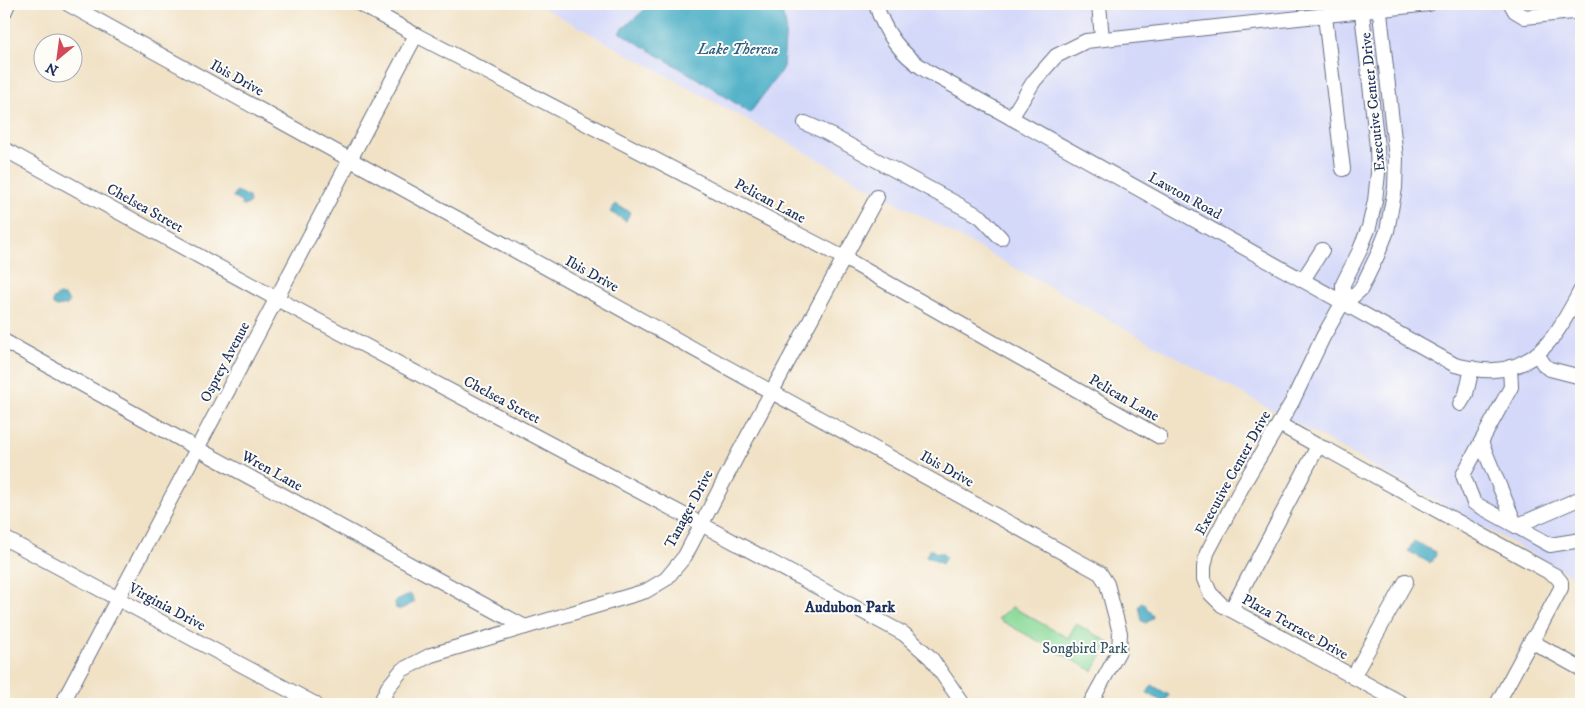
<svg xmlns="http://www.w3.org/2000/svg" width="1585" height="708" font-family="'IM FELL DW Pica',serif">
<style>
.built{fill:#d4d8f9}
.green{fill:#89d998;stroke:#52847b}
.water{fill:#44acc4;stroke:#306e91}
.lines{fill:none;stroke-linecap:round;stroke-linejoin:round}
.minor-casing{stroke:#666e82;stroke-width:16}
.minor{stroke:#fff;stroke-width:14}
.labels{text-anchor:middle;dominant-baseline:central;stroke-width:4;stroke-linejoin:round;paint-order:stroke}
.street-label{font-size:15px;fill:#1b2f5e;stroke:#fdfcf7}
.park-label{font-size:15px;fill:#365a6c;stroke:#fdfcf7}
.water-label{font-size:16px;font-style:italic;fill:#295b82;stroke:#fdfcf7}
.neighbourhood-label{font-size:16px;font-weight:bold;fill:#1b2f5e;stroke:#fdfcf7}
</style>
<rect width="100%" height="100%" fill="#fdfcf7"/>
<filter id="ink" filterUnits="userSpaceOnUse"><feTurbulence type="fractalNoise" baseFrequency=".02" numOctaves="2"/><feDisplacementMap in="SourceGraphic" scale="10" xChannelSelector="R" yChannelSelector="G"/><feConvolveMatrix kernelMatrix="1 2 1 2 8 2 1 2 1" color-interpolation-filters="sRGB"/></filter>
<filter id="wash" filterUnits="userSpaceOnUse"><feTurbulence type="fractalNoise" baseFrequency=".0096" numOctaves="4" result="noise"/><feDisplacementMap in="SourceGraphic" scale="20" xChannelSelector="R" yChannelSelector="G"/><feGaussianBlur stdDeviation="1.12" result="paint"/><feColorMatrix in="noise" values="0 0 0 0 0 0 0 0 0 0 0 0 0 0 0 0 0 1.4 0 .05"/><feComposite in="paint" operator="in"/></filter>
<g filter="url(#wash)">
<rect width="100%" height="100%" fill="#f1e2c6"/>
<path class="built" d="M537 4H1581V581L1209 375Z"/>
<path class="green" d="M1012 607 1068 638 1076 624 1109 642 1093 671 998 619Z"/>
<g class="water">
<path d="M651 4H779L786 25 783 68 750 113 708 85 619 32Z"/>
<path d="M236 191 249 197 250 203 244 206 241 205 242 203 233 197Z"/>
<path d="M615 204 630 212 626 221 610 212Z"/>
<path d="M59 295C64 296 69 297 69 303L67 305 57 307 53 305V299Z"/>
<path d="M1414 541 1435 552 1436 555 1432 562 1431 561 1430 563 1408 551Z"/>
<path d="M930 549 937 553H942L946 557 942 564 926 556Z"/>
<path d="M410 594 415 602 399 610 398 608 396 609 395 602Z"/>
<path d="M1142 603H1144L1148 610 1153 616 1152 619 1146 623 1142 621 1139 606Z"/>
<path d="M1152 685 1169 695 1165 703 1147 693Z"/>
<path d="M715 701 749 704H675Z"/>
</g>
</g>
<g filter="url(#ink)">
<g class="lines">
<g class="minor-casing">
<g id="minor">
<path d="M68 4 1100 573 1107 584 1120 633 1119 651 1090 704"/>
<path d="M360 4 416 35 844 258 1160 437"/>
<path d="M876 4C884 33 902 55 927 71L1455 365C1468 368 1481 371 1494 370 1542 368 1561 326 1581 290"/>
<path d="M1099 4 1102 39"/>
<path d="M1379 4 1396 158 1395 188 1387 231 1377 256 1361 289 1351 298 1343 302 1323 337 1292 402 1244 483 1207 553 1204 567V579L1210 593 1222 605 1403 704"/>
<path d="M1511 4 1515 11 1525 17 1581 11"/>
<path d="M4 13 8 4"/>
<path d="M1325 16 1343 169"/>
<path d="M1011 118 1034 81 1056 56 1086 41 1429 4"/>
<path d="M805 123 823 131 981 217 1001 238"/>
<path d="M4 149 277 299 701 524 904 634 931 658 963 704"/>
<path d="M1303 280 1322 250"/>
<path d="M1343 302V284L1359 252 1369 227 1375 201 1378 173 1377 147 1361 4"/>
<path d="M4 341 198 449 525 627"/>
<path d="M1537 354 1545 366 1550 369 1581 377"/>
<path d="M1510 367 1511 387 1481 442 1516 526 1550 545 1581 540"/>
<path d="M1460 404 1466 394 1472 368"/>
<path d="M1279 424 1318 446 1328 450 1556 576 1561 582V588L1538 631 1531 641 1581 669"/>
<path d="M1481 442 1463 475 1474 503 1516 526 1581 498"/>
<path d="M4 538 315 704"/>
<path d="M1231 610 1318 446"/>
<path d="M1353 677 1406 581"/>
<path d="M62 704 416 35"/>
<path d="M380 704 388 687 402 670 431 655 646 591 666 579 685 556 737 456 877 197"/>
<path d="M1497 704 1531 641"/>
</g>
</g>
<use href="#minor" class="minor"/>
</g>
</g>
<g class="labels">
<g class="street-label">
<text transform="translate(237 78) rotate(29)">Ibis Drive</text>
<text transform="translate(1373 102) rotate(-96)">Executive Center Drive</text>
<text transform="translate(1185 196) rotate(29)">Lawton Road</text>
<text transform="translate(770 201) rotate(28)">Pelican Lane</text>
<text transform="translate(145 208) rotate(29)">Chelsea Street</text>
<text transform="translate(592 274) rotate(29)">Ibis Drive</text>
<text transform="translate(225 362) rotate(-62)">Osprey Avenue</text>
<text transform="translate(1124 398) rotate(30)">Pelican Lane</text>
<text transform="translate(502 400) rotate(28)">Chelsea Street</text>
<text transform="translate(947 469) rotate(29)">Ibis Drive</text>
<text transform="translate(272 471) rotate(29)">Wren Lane</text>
<text transform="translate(1233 473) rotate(-61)">Executive Center Drive</text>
<text transform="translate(689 509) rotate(-62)">Tanager Drive</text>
<text transform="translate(167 607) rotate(28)">Virginia Drive</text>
<text transform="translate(1295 627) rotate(29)">Plaza Terrace Drive</text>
</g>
<g class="park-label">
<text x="1085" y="648">Songbird Park</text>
</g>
<g class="water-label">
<text x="738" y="49">Lake Theresa</text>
</g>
<g class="neighbourhood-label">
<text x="850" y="607">Audubon Park</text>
</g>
</g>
<rect width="1585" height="708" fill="none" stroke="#fdfcf7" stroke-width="20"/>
<g transform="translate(58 58) rotate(209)"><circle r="24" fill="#fdfcf7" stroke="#a3aaba"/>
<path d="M0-4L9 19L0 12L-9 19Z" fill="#d1495b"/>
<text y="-8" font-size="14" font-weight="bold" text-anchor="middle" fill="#1b2f5e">N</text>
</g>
</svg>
